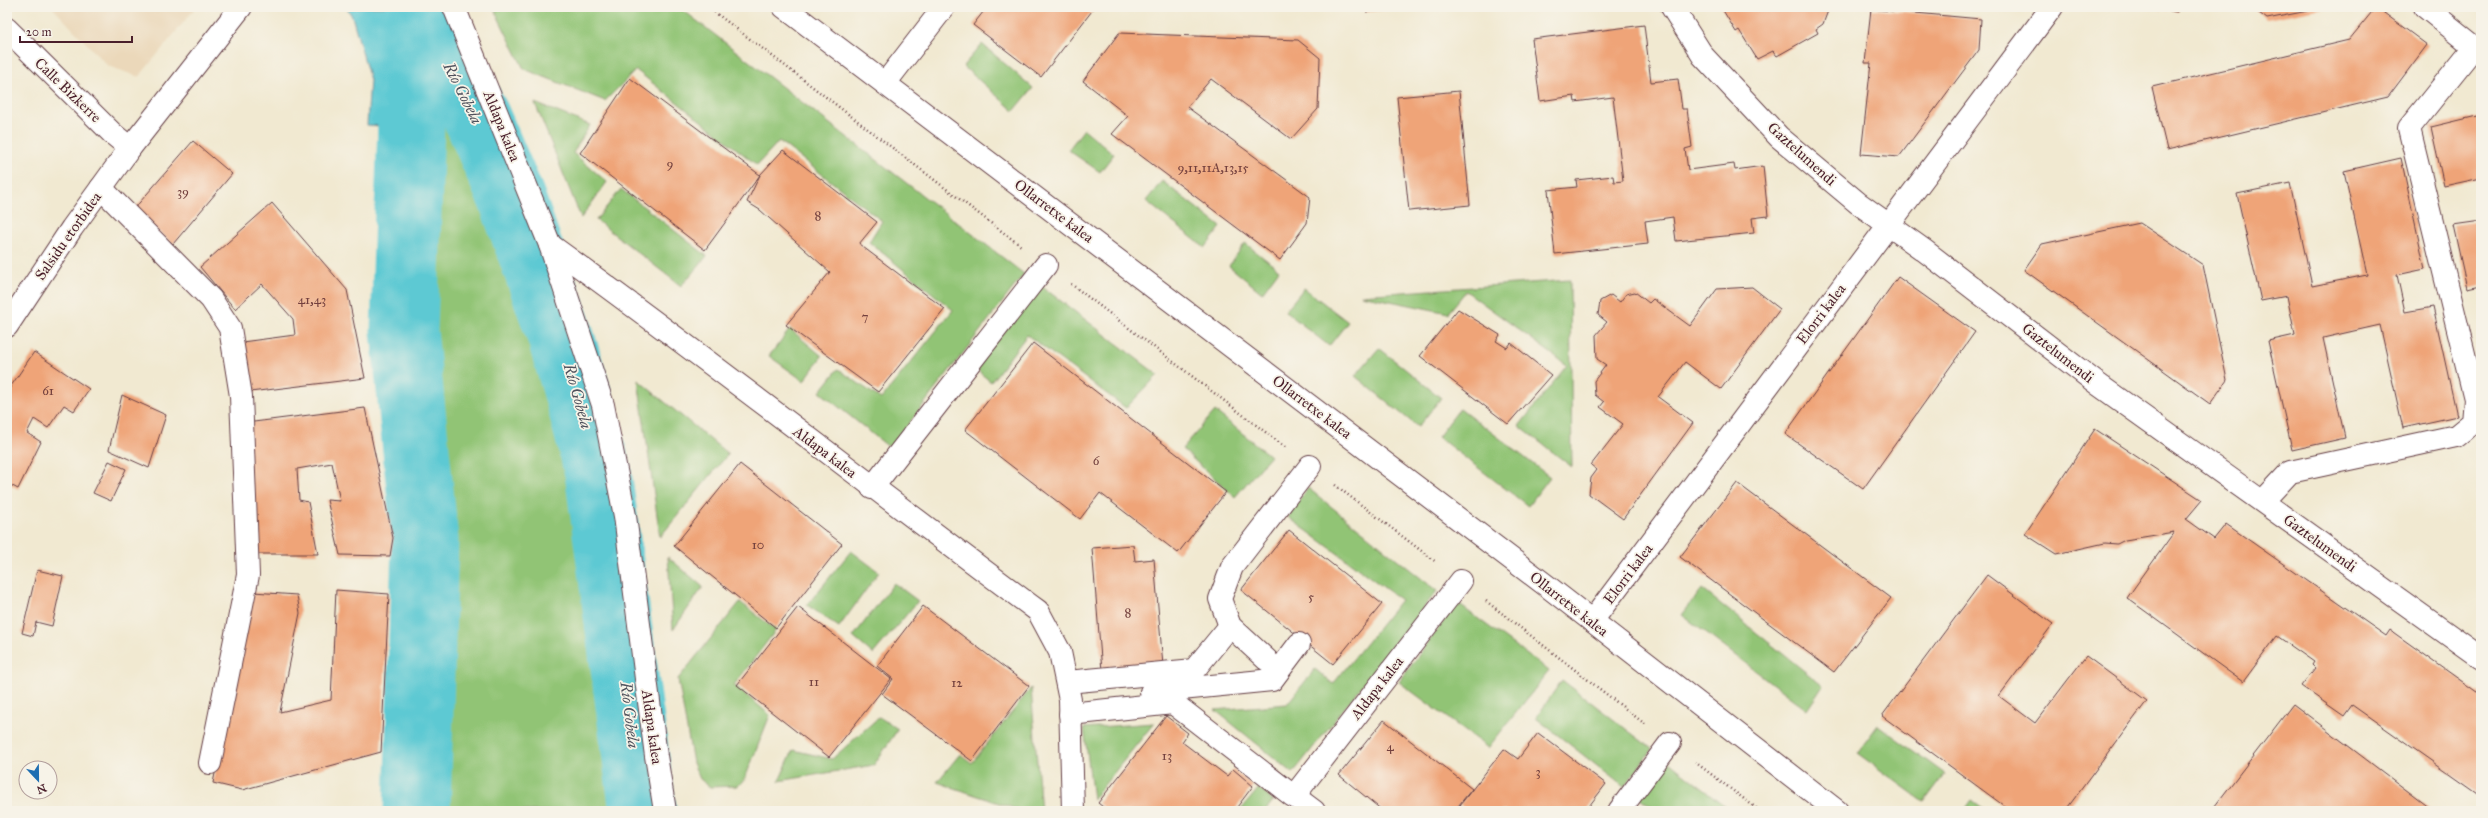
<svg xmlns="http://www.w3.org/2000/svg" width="2488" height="818" font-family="'IM FELL Great Primer',serif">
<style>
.built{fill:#ebd8ba}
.green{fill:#91c475;stroke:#6e7250}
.water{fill:#5dc9d3;stroke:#54747f}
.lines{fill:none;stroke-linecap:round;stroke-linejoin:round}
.river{stroke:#5dc9d3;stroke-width:67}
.building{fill:#efa478}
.minor-casing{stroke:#633d44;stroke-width:24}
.path{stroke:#633d44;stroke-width:2.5;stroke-dasharray:1 3;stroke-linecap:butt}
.minor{stroke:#fff;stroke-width:22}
.labels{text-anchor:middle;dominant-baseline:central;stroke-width:3.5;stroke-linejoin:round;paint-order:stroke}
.number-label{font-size:13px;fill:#73403e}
.street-label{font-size:15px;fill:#4a1f2b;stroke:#f7f3e8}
.water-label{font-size:16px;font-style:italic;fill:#50525d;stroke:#f7f3e8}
</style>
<rect width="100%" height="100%" fill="#f7f3e8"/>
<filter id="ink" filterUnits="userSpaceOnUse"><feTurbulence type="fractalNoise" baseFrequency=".025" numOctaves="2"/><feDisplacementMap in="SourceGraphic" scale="8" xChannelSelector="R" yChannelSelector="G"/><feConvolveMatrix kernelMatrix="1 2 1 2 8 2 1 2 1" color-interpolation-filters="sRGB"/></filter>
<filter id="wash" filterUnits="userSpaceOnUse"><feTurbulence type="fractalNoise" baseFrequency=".012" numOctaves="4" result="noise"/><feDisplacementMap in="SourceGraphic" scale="16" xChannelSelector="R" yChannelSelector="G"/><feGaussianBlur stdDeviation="0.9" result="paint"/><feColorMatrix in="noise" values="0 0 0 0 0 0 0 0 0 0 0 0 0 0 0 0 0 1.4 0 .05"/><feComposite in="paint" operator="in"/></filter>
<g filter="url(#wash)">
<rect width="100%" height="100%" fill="#f1e9d1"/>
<path class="built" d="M52 7H196L139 77 108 66Z"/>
<g class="green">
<path d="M415 7 477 118 512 199 560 334 580 402 598 472 644 811H417L425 540 404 331Z"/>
<path d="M493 7H679L1024 274 890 448 820 392 838 369 881 399 953 310 869 242 882 221 779 141 757 165 636 70 605 101 524 69Z"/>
<path d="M982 44 1033 88 1014 111 963 66Z"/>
<path d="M535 103 590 125 573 153 607 182 581 218Z"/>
<path d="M1084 129 1114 154 1100 172 1068 150Z"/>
<path d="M1162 181 1221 227 1205 248 1146 201Z"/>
<path d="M621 189 707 256 681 286 596 220Z"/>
<path d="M1245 243 1279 270 1262 293 1229 266Z"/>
<path d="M1570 280 1572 467 1519 426 1567 365 1466 291 1448 313 1361 295Z"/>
<path d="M1040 285 1158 375 1126 408 1027 335 991 382 973 367Z"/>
<path d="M1304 288 1348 322 1329 346 1285 311Z"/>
<path d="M790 329 822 356 804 381 769 356Z"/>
<path d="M1379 348 1441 398 1418 427 1355 376Z"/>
<path d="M638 380 728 454 660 537Z"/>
<path d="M1460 408 1550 477 1528 506 1438 437Z"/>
<path d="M1215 411 1270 456 1235 497 1182 449Z"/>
<path d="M1308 488 1437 591 1293 773 1215 710 1287 704 1315 669 1333 684 1401 600 1288 517Z"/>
<path d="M851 551 879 572 839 627 807 605Z"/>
<path d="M668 557 703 587 673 630Z"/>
<path d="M894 583 918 601 873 654 853 637Z"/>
<path d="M1702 589 1823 686 1807 710 1682 615Z"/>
<path d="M740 602 776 630 734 685 770 715 744 781 737 786 710 787 700 779 693 763 678 679Z"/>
<path d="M1457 603 1549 671 1488 748 1399 682Z"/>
<path d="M1562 680 1652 749 1624 787 1536 718Z"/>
<path d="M1031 688 1041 811H1022L937 782 960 754 972 763Z"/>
<path d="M879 717 898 729 874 765 779 781 793 750 832 759Z"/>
<path d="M1154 723 1093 799 1084 728Z"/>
<path d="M1878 725 1945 774 1924 802 1857 753Z"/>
<path d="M1665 759 1724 805 1720 811H1658L1637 796Z"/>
<path d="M1259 788 1273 801 1265 811H1240Z"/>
<path d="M1972 800 1987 811H1964Z"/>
</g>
<path class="water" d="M346 7H426L477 118 411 128 367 125 370 80 352 16Z"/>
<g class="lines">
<g class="river">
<path d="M418 7 477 118 512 199 560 334 580 402 598 472 643 811"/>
<path d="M414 35 404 331 425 540 417 811"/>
</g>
</g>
<g id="blocks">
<g class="building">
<path d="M987 7H1095L1041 77 973 25Z"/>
<path d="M1365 7H1403V8L1366 12Z"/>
<path d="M1721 7H1828L1829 8 1823 24 1816 29 1818 33 1777 56 1773 51 1757 59 1739 30 1736 32Z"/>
<path d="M2143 7H2181L2177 12Z"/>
<path d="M2251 7H2323V8L2267 19Z"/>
<path d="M2376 7 2427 45 2388 97 2167 150 2152 87 2349 40Z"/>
<path d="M1871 9 1981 19 1979 50 1899 157 1861 154 1871 63H1865Z"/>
<path d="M1644 25 1651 82 1678 79 1682 109H1687L1692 147 1685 149 1688 170 1734 164 1735 170 1763 166 1768 216 1752 218 1754 233 1676 241 1673 217 1645 221 1648 244 1555 254 1548 190 1577 187 1576 180 1613 176 1614 182 1623 181 1613 97 1575 102 1574 96 1540 101 1532 39Z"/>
<path d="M1119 33 1298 40 1320 58 1318 109 1291 139 1211 79 1187 107 1310 197 1307 223 1280 260 1112 134 1128 116 1083 81Z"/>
<path d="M630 78 760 175 705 250 580 153Z"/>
<path d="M1459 91 1470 205 1409 211 1397 97Z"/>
<path d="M2481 115V178L2444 186 2431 127Z"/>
<path d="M193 141 232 174 173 244 133 210Z"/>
<path d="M783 150 877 222 859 244 945 309 878 392 786 325 830 272 760 210 747 202 760 175Z"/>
<path d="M2401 158 2425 269 2397 275 2405 312 2433 307 2457 416 2403 428 2380 325 2323 338 2345 438 2292 450 2268 341 2295 335 2287 296 2261 301 2237 194 2290 183 2312 286 2367 275 2344 171Z"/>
<path d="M272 203 347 290 365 378 250 392 242 342 295 335 293 319 262 284 235 309 200 267Z"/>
<path d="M2481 221V285L2467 288 2453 225Z"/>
<path d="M2140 223 2203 265 2227 380 2210 404 2024 270 2042 244Z"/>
<path d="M1898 277 1975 332 1863 489 1785 434Z"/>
<path d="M1752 287 1780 309 1721 389 1685 362 1658 397 1693 423 1623 519 1589 494 1591 478 1597 470 1591 465 1623 424 1600 407 1604 402 1595 395 1594 381 1606 365 1597 359 1596 335 1607 322 1598 315 1600 301 1611 295 1620 302 1626 294 1635 292 1649 303 1653 299 1690 326 1717 289Z"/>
<path d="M1458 309 1500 335 1496 341 1507 348 1511 343 1551 375 1508 424 1420 356Z"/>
<path d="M1033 343 1226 492 1178 553 1100 493 1080 519 965 430Z"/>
<path d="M34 352 89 389 74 411 64 405 48 428 34 419 27 433 41 442 18 489 7 483V392Z"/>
<path d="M122 395 166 415 149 468 109 450Z"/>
<path d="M365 408 393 538 390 556 340 555 327 500 340 501 332 463 297 469 299 500 308 502 318 554H252L246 423Z"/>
<path d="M2095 429 2202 500 2186 519 2214 539 2226 524 2386 636 2390 630 2481 695V796L2352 705 2344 716 2301 686 2315 668 2312 665 2314 662 2277 636 2243 682 2127 598 2174 532 2125 540 2117 544 2105 543 2056 554 2025 534Z"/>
<path d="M109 461 126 469 111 501 93 493Z"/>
<path d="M740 464 842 544 776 628 674 546Z"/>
<path d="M1737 483 1891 598 1834 672 1680 557Z"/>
<path d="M1289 530 1382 604 1333 664 1241 590Z"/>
<path d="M1133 545 1135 561 1154 559 1163 666 1102 671 1092 548Z"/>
<path d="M37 570 63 576 52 626 36 622 33 636 22 633Z"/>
<path d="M1987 575 2053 624 1999 696 2035 723 2086 656 2147 701 2065 811H2011L1882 716Z"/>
<path d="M336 590 389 594 381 752 242 790 213 783 253 592 297 595 300 613 280 712 331 700Z"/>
<path d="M923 606 1029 686 972 761 882 694 893 679 877 666Z"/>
<path d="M798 607 891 679 829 757 737 685Z"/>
<path d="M2293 704 2434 811H2211Z"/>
<path d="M1166 716 1188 733 1182 742 1227 776 1233 769 1253 786 1234 811H1108L1098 803Z"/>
<path d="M1384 720 1472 789 1454 811H1383L1339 775Z"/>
<path d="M1538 733 1606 784 1586 810 1588 811H1468L1460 805 1504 749 1518 759Z"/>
</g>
</g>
</g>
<g filter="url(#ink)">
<use href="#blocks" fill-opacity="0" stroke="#633d44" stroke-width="1"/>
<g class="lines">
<g class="minor-casing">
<g id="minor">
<path d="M454 7 550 245 603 405 625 516 656 756 665 811"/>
<path d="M784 7 1547 586 1837 811"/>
<path d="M1672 7 1703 56 1779 137 1858 203 1925 251 2099 385 2481 658"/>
<path d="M2425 7 2481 52"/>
<path d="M7 29 113 134 130 148"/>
<path d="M886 82 944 7"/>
<path d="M101 188 211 299 230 328 241 396 248 575 210 763"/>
<path d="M550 245C715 364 875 490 1038 611L1060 652 1070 700 1073 811"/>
<path d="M7 326 72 228 130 148 241 7"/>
<path d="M872 488 1046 265"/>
<path d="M2263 501 2290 472 2456 436 2473 422 2475 399 2409 128 2474 47"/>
<path d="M1592 621 2052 7"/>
<path d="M1267 660 1230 626 1220 599 1232 567 1310 466"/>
<path d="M1067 682 1194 670 1230 626"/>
<path d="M1151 692 1272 680 1299 644"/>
<path d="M1070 714 1173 703 1293 796"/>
<path d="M1314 811 1294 796 1461 581"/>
<path d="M1619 811 1670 743"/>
</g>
</g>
<g class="path">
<path d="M708 7 1021 246"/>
<path d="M1071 284 1285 447"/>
<path d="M1335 485 1436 562"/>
<path d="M1486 601 1645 724"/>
<path d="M1695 762 1760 811"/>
</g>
<use href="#minor" class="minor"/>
</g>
</g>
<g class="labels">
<g class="number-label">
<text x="670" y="164">9</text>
<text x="1213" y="168">9,11,11A,13,15</text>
<text x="183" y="192">39</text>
<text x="818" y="216">8</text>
<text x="312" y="300">41,43</text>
<text x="865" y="317">7</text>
<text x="48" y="391">61</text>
<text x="1096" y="461">6</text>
<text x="758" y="545">10</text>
<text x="1311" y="597">5</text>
<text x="1128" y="613">8</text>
<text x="814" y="682">11</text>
<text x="957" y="683">12</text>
<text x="1390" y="747">4</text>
<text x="1167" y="756">13</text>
<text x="1538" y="772">3</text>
</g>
<g class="street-label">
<text transform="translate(68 90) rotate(44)">Calle Bizkerre</text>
<text transform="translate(502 126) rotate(68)">Aldapa kalea</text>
<text transform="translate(1802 154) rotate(42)">Gaztelumendi</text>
<text transform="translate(1054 211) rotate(37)">Ollarretxe kalea</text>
<text transform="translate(68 236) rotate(-55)">Salsidu etorbidea</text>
<text transform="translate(1821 314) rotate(-53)">Elorri kalea</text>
<text transform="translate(2058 353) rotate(38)">Gaztelumendi</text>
<text transform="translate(1312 407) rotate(37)">Ollarretxe kalea</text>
<text transform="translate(825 452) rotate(37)">Aldapa kalea</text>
<text transform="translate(2320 543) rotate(36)">Gaztelumendi</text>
<text transform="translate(1628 574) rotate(-53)">Elorri kalea</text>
<text transform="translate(1569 604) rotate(38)">Ollarretxe kalea</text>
<text transform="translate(1377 688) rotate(-52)">Aldapa kalea</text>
<text transform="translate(652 727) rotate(82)">Aldapa kalea</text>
</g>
<g class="water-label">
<text transform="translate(463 93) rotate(63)">Río Gobela</text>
<text transform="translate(578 396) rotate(74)">Río Gobela</text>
<text transform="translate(630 715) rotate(83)">Río Gobela</text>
</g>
</g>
<rect width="2488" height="818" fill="none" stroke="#f7f3e8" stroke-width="24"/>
<g transform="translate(38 780) rotate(158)"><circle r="19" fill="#f7f3e8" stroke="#b29e9c"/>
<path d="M0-3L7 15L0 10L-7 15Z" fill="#1f6fb2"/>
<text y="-6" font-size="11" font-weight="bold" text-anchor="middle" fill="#4a1f2b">N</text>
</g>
<path d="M20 36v6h112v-6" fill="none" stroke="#4a1f2b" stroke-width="2"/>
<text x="26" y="36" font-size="12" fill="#4a1f2b" stroke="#f7f3e8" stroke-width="3" paint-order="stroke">20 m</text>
</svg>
